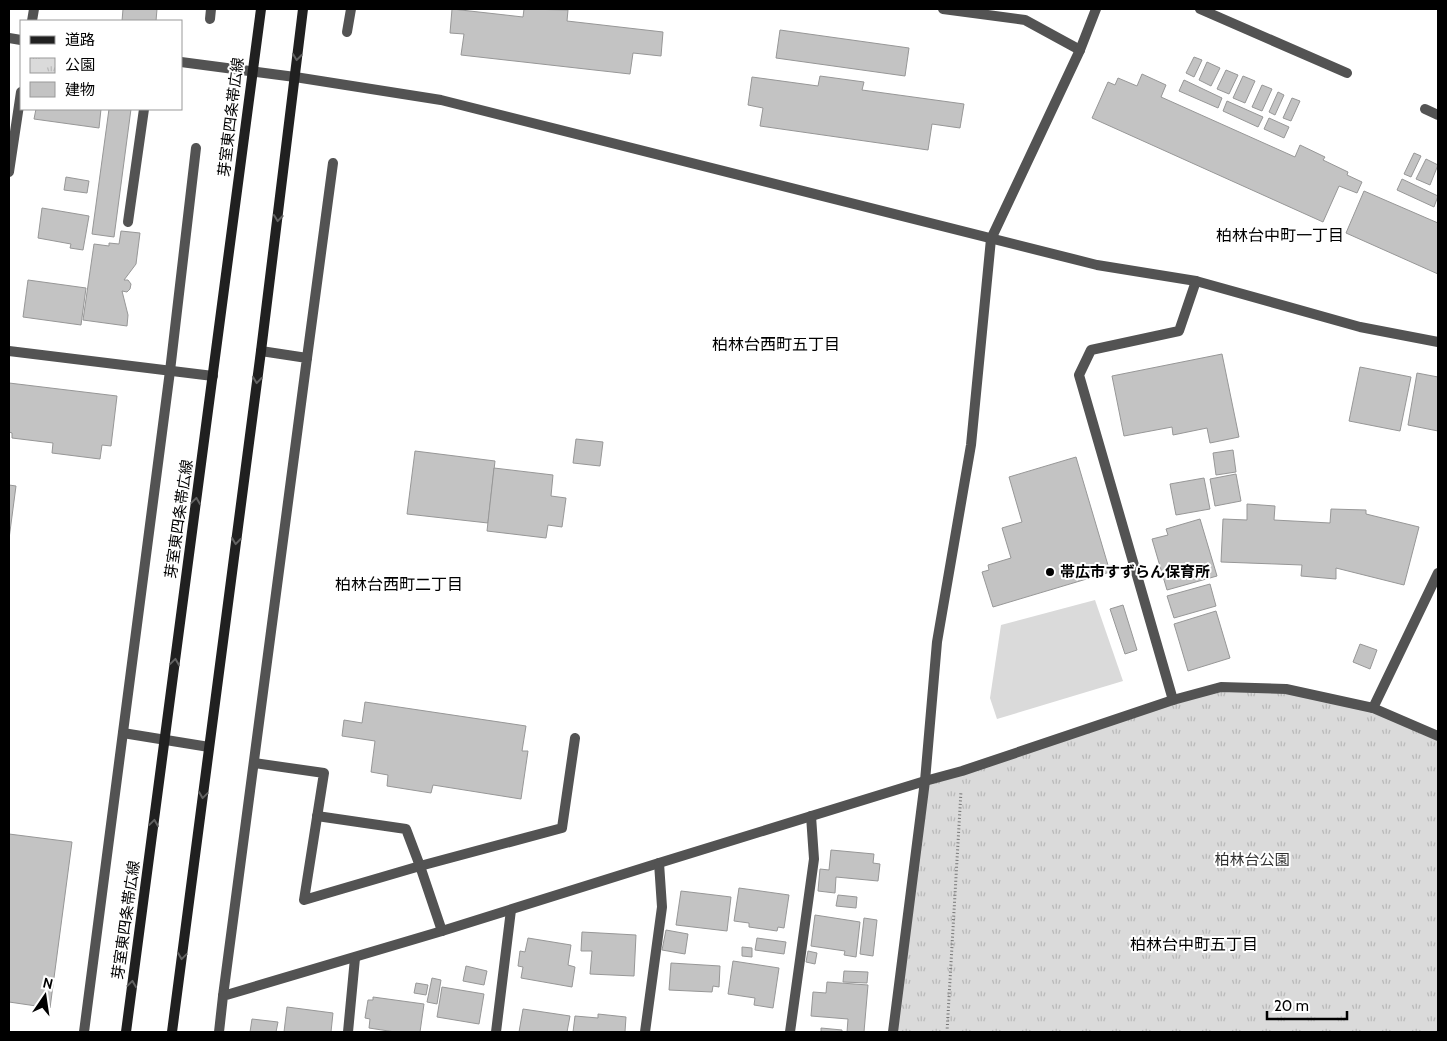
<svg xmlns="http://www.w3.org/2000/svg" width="1447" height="1041" font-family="Cabin,'Noto Sans JP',sans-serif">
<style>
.park{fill:url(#park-tufts)}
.pitch{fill:#dadada}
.building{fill:#c3c3c3;stroke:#979797}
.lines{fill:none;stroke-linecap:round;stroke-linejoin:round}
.path{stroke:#757575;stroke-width:3;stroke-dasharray:1 2.5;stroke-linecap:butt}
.lane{stroke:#535353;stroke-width:10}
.street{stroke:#535353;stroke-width:10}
.secondary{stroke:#202020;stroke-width:10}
.oneway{stroke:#636363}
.poi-dot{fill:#000;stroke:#fff;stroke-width:2}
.labels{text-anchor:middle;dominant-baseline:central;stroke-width:4;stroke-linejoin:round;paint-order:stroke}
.street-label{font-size:15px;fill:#000;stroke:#fff}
.poi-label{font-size:15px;font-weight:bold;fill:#000;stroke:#fff;text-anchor:start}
.park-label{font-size:15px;fill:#313131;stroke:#fff}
.neighbourhood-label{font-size:16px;fill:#000;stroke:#fff}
</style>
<defs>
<pattern id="park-tufts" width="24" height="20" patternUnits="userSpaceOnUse" patternTransform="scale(1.25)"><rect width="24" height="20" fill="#dadada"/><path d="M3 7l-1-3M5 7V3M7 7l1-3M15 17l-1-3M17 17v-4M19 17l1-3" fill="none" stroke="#b9b9b9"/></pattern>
</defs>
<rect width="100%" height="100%" fill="#fff"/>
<path class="park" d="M1221 687 1286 689 1373 708 1438 736V1032H893L925 781Z"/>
<path class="pitch" d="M1095 600 1123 681 997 719 990 698 1001 625Z"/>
<g class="building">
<path d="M123 9H157L156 21H122Z"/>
<path d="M452 9 523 17 524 9 568 10 567 21 663 32 661 56 633 53 630 74 461 55 464 34 450 33Z"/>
<path d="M780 30 909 48 905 76 776 58Z"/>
<path d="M1194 57 1202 60 1194 77 1186 73Z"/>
<path d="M1207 62 1220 68 1211 86 1199 80Z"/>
<path d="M1226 70 1238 75 1229 94 1217 89Z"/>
<path d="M1142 74 1166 85 1161 97 1295 157 1300 145 1325 157 1323 160 1348 172 1347 175 1362 182 1357 193 1339 186 1323 222 1092 118 1108 82 1115 85 1118 78 1137 86Z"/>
<path d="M820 76 864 82 862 90 964 104 960 128 932 124 928 150 760 126 763 108 748 105 752 77 818 86Z"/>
<path d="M1243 76 1255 81 1245 103 1233 98Z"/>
<path d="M1184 80 1222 98 1218 108 1179 91Z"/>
<path d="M1262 85 1272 89 1262 111 1252 107Z"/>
<path d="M1278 92 1284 95 1275 115 1269 112Z"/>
<path d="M1292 98 1300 101 1291 121 1283 118Z"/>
<path d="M1227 101 1263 117 1258 127 1223 111Z"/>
<path d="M36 109H101L99 128 34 119Z"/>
<path d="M109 109H131L114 237 92 234Z"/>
<path d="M1269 118 1289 127 1284 138 1264 129Z"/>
<path d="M1414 153 1421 156 1411 177 1404 174Z"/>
<path d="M1426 159 1438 165 1430 185 1416 179Z"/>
<path d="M66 177 89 181 87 193 64 190Z"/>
<path d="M1402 179 1438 196 1434 207 1397 190Z"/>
<path d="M1364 191 1438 223V274L1346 233Z"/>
<path d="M42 208 89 216 83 250 70 248 71 244 38 238Z"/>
<path d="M121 231 140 233 136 264 124 280H128L131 284 130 289 127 292 122 291 128 315 127 326 83 320 94 244 109 246V243L119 244Z"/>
<path d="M28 280 86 288 81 325 23 317Z"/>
<path d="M1222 354 1239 437 1210 443 1207 428 1173 435 1172 427 1124 436 1112 376Z"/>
<path d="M1360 367 1411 377 1400 431 1349 421Z"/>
<path d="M1417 373 1438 377V431L1408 425Z"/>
<path d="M9 383 117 396 111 446 102 445 100 459 52 453 53 443 12 438V433L9 432Z"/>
<path d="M576 439 603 442 600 466 573 463Z"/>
<path d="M1233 450 1236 472 1216 475 1213 453Z"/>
<path d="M415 451 495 461 488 523 407 514Z"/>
<path d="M1076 457 1110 572 993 607 982 572 989 570 988 565 1011 558 1002 528 1022 522 1009 477Z"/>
<path d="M494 468 553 475 551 496 566 498 562 527 548 525 546 538 487 531Z"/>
<path d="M1236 474 1241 501 1215 506 1210 479Z"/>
<path d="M1204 478 1210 509 1176 515 1170 484Z"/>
<path d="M9 485 16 486 9 539Z"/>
<path d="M1247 504 1275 506 1274 520 1330 523 1331 509 1366 510V514L1419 527 1404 585 1336 568V579L1301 576 1302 565 1221 562 1223 519 1247 520Z"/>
<path d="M1200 519 1217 576 1167 590 1152 539 1168 535 1166 529Z"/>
<path d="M1210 584 1216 606 1174 618 1167 596Z"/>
<path d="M1123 605 1137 650 1125 654 1110 609Z"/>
<path d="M1216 611 1230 658 1188 671 1174 624Z"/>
<path d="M1360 644 1377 650 1370 669 1353 662Z"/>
<path d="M365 702 526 726 522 751H528L521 799 433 785 431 793 387 786 388 775 371 772 375 741 342 736 344 720 362 723Z"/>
<path d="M9 834 72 842 50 1008 9 1002Z"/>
<path d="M831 850 874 854 873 863 880 864 878 881 836 877 835 893 818 891 820 869 829 870Z"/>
<path d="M739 888 789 895 784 928 778 927 777 931 749 927V923L734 921Z"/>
<path d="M681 891 731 897 727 931 676 925Z"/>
<path d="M838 895 857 897 856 908 836 906Z"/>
<path d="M815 915 860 922 856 957 844 955 845 951 811 946Z"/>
<path d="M864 918 877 920 873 956 860 954Z"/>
<path d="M666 930 688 934 685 954 662 950Z"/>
<path d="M582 932 636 935 634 976 590 974 592 951H581Z"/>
<path d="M528 938 571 945 568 965 575 967 572 987 521 978 523 967 518 966 520 951 525 952Z"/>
<path d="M757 938 786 942 784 954 755 950Z"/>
<path d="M742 947 752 948V957L742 956Z"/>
<path d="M808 951 817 953 815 964 806 962Z"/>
<path d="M733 961 779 968 773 1008 754 1005 755 998 728 994Z"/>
<path d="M671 963 720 966 719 987 713 986 712 992 669 990Z"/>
<path d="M466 966 487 971 484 985 463 981Z"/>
<path d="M844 971 868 972 867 983 843 982Z"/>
<path d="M432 978 441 980 437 1004 427 1002Z"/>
<path d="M827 982 868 985 864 1032H847L848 1019 811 1016 813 992 826 993Z"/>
<path d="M416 983 428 985 426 995 414 993Z"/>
<path d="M442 987 484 994 479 1024 437 1017Z"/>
<path d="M373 997 424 1004 420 1032H395L369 1028 370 1019 365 1018 368 1000H373Z"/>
<path d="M287 1007 333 1013 331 1032H284Z"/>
<path d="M523 1009 570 1016 567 1032H519Z"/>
<path d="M598 1014 626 1017 625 1032H573L575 1016 598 1018Z"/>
<path d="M252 1019 278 1022 276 1032H250Z"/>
<path d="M821 1028 842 1030V1032H821Z"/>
</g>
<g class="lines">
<path class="path" d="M947 1032 961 791"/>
<g class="lane">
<path d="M943 9 1025 20 1080 50"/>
<path d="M1200 9 1347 73"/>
<path d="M210 19 211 9"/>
<path d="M347 32 351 9"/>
<path d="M1425 109 1438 115"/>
<path d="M128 222 144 109"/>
<path d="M307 358 333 163"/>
<path d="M170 371 196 148"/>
<path d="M254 763 324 773 304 900 420 866 442 931"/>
<path d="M317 816 406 829 420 866 562 828 575 738"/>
</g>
<g class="street">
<path d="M32 21 34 9"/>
<path d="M9 38 21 40"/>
<path d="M181 62 295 77 441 100 1097 265 1196 281 1360 327 1438 342"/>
<path d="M9 172 21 92"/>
<path d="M9 351 213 376"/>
<path d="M1173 700 1079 375 1091 350 1179 331 1196 281"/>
<path d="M1373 708 1438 573"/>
<path d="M123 733 209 747"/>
<path d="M223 996 307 358 261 351"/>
<path d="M84 1032 170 371"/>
<path d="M219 1032 223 996 442 931 659 863 925 781 962 771 1173 700 1221 687 1286 689 1373 708 1438 736"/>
<path d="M348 1032 355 958"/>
<path d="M496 1032 511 910"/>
<path d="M645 1032 662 907 659 863"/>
<path d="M790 1032 814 859 811 816"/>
<path d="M893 1032 925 781 937 642 971 445 991 239 1080 50 1096 9"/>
</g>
<g class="secondary">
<path d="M126 1032 261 9"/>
<path d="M172 1032 261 351 303 9"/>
</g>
</g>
<defs><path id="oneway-chevron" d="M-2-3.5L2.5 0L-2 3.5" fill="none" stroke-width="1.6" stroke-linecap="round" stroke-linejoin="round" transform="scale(1.25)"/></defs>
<g class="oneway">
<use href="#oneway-chevron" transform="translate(297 57) rotate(97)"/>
<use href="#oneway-chevron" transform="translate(278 218) rotate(97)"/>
<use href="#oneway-chevron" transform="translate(257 380) rotate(97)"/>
<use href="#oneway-chevron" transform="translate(196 501) rotate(-82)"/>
<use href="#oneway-chevron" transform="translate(236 541) rotate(97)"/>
<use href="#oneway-chevron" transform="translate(175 662) rotate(-82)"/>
<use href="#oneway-chevron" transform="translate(203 795) rotate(98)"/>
<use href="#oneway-chevron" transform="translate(154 823) rotate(-82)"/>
<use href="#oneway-chevron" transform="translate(182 956) rotate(98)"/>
<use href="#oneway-chevron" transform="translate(132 984) rotate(-82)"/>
</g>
<circle class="poi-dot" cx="1050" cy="572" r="5"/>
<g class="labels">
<g class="street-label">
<text transform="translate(231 117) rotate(-83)">芽室東四条帯広線</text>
<text transform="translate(179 519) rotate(-82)">芽室東四条帯広線</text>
<text transform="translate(126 920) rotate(-82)">芽室東四条帯広線</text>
</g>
<g class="poi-label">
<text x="1060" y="572">帯広市すずらん保育所</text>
</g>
<g class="park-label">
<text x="1252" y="860">柏林台公園</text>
</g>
<g class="neighbourhood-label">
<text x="1280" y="235">柏林台中町一丁目</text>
<text x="776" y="344">柏林台西町五丁目</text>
<text x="399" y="584">柏林台西町二丁目</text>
<text x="1194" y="944">柏林台中町五丁目</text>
</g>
</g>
<rect width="1447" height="1041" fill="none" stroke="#000000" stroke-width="20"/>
<rect x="20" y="20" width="162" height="90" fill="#ffffff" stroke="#999999"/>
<rect x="30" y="36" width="25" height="8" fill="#202020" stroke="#999999"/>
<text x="65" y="45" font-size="15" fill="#000000">道路</text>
<rect x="30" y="58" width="25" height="15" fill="url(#park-tufts)" stroke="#999999"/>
<text x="65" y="70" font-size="15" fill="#000000">公園</text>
<rect x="30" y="82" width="25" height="15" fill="#c3c3c3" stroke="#999999"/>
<text x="65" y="95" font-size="15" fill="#000000">建物</text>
<g transform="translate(45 996) rotate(13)" stroke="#ffffff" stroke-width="4" paint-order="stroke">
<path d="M0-4L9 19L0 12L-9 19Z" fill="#000000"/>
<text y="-8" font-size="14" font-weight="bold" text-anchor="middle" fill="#000000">N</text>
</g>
<path d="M1267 1011v8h80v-8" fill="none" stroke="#000000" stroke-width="2.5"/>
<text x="1274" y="1011" font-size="15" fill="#000000" stroke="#ffffff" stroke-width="4" paint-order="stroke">20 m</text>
</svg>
